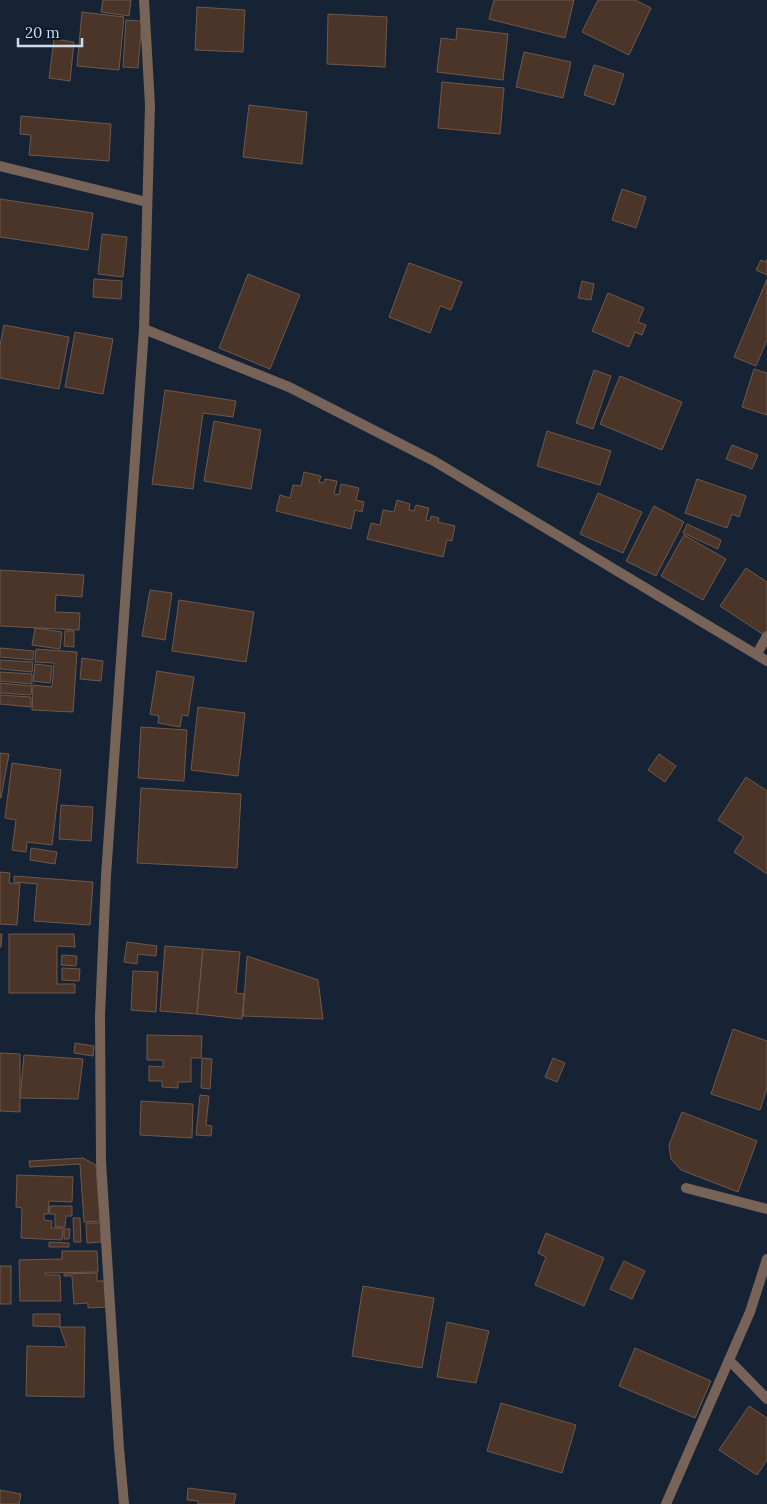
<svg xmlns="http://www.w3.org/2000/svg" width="767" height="1504" font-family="Lora,serif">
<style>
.building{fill:#4b3528;stroke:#70584a}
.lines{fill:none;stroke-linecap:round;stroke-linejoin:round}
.street{stroke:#776358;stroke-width:10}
</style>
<rect width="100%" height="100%" fill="#152334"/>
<g class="building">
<path d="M103 0H131L129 16 101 12Z"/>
<path d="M494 0H574L565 38 489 19Z"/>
<path d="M598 0H635L651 8 629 55 582 32Z"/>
<path d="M197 7 245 10 243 52 195 50Z"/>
<path d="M82 12 124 17 119 70 77 66Z"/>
<path d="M328 14 387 17 385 67 327 64Z"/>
<path d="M126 20 142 21 138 68 123 67Z"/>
<path d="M457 28 508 34 503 80 437 72 441 38 456 40Z"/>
<path d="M54 39 74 42 70 81 49 78Z"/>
<path d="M524 52 571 62 563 98 516 87Z"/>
<path d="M594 65 624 74 614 105 584 95Z"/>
<path d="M442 82 504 88 500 134 438 128Z"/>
<path d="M249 105 307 112 302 164 243 157Z"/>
<path d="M21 116 111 124 109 161 29 155 31 135 20 134Z"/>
<path d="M622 189 646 197 636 228 612 220Z"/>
<path d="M0 199 93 213 88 250 0 237Z"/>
<path d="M102 234 127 237 123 277 98 274Z"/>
<path d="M767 259V275L756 270 761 260 766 262Z"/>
<path d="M409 263 462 282 451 310 440 306 430 333 389 317Z"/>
<path d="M248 274 300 295 270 369 219 348Z"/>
<path d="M94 279 122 281 121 299 93 297Z"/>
<path d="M767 279V340L756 366 734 357Z"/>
<path d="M582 281 594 284 591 300 578 298Z"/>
<path d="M608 293 644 308 638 322 646 325 642 335 635 332 629 347 592 331Z"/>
<path d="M4 325 69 337 59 389 0 378V345Z"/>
<path d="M75 332 113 339 103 394 65 387Z"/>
<path d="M754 369 767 373V415L742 407Z"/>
<path d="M594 370 611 376 593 429 576 423Z"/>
<path d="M620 376 682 402 662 450 600 424Z"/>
<path d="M165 390 236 401 233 417 203 413 193 489 152 484Z"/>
<path d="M214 421 261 430 251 489 204 481Z"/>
<path d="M547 431 611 451 600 485 537 466Z"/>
<path d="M732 445 758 455 752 469 726 459Z"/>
<path d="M304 472 321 476 319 482 324 483 325 479 337 481 334 494 339 495 341 484 359 488 356 500 364 502 362 512 355 510 351 529 276 511 280 495 290 498 293 485 301 486Z"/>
<path d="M697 479 746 496 739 517 732 514 727 528 685 513Z"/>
<path d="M598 493 642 512 623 553 580 534Z"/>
<path d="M397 500 410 504 409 510 414 511 416 505 429 508 426 520 430 521 431 516 439 518 438 522 455 526 452 541 447 540 443 557 367 539 371 523 380 525 383 510 394 512Z"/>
<path d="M654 506 684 522 656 576 626 561Z"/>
<path d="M687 524 721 540 718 549 683 533Z"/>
<path d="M684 535 726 559 703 600 661 576Z"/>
<path d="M746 568 767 582V637L720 606Z"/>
<path d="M0 570 84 575 82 597 56 595 55 612 80 613 79 630 0 626Z"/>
<path d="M150 590 172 593 165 640 142 636Z"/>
<path d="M179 600 254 612 246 662 172 651Z"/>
<path d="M35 628 62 632 60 649 32 645Z"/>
<path d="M65 631H74V647L64 646Z"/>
<path d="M0 648 34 651 33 660 0 657Z"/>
<path d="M36 649 77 652 73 712 32 710 33 685 52 687 54 663 35 662Z"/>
<path d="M82 658 103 661 101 681 80 679Z"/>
<path d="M0 660 33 662 32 672 0 669Z"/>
<path d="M35 664 52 666 50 683 33 681Z"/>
<path d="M157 671 194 677 188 716 182 715 180 727 158 723 159 716 150 714Z"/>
<path d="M0 672 32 674V684L0 681Z"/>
<path d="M0 683 32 686 31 695 0 693Z"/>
<path d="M0 695 31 697V707L0 704Z"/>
<path d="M198 707 245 713 238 776 191 770Z"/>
<path d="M141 727 187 730 184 781 138 778Z"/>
<path d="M0 753 9 754 1 798H0Z"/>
<path d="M659 754 676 766 665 782 648 770Z"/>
<path d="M12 763 61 770 52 845 27 842 26 852 12 850 16 820 5 818Z"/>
<path d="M746 777 767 791V874L734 852 744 837 718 820Z"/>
<path d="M141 788 241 794 237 868 137 863Z"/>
<path d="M61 805 93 807 91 841 59 839Z"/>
<path d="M31 848 57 852 55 864 30 860Z"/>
<path d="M0 872 10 873 9 883 20 884 17 925 0 924Z"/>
<path d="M14 876 93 882 90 925 34 921 37 884 14 882Z"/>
<path d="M0 934H2L1 947H0Z"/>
<path d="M9 934H74L75 947 57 946V984H75V993H9Z"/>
<path d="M127 942 157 946 156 956 138 954 137 964 124 962Z"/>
<path d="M165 946 203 949 197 1014 160 1011Z"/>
<path d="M203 949 240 952 236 993 244 994 242 1019 197 1014Z"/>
<path d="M62 955 77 956 76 966 61 965Z"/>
<path d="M247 956 318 980 323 1019 243 1016Z"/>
<path d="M62 968 80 969 79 981 62 980Z"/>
<path d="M133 971 158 972 156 1012 131 1010Z"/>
<path d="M733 1029 767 1041V1088L760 1110 711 1094Z"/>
<path d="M147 1035 202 1036 201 1058H191V1082H178V1088L162 1087V1081H149V1066L163 1067V1060H147Z"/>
<path d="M75 1043 94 1046 93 1056 74 1053Z"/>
<path d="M0 1053 20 1054V1112L0 1111Z"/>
<path d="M24 1055 83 1059 78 1099 20 1098Z"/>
<path d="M202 1058 212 1059 210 1089 201 1088Z"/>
<path d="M553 1058 565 1063 557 1082 545 1077Z"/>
<path d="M200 1095 209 1096 206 1125 212 1126 211 1136 196 1135Z"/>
<path d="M141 1101 193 1104 192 1138 140 1135Z"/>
<path d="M682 1112 757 1141 738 1192 681 1170 671 1159 669 1145Z"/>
<path d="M83 1158 96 1165 100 1221 84 1222 80 1164 30 1167 29 1161Z"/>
<path d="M17 1175 73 1177 72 1202 49 1201 48 1214H44V1220L52 1221 51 1228H63L62 1240 21 1238 22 1208 16 1207Z"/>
<path d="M50 1206H72V1216H66L65 1227H55V1214H49Z"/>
<path d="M73 1218H80L81 1242H74Z"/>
<path d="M86 1223H101V1242L87 1243Z"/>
<path d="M64 1229H70L69 1239H64Z"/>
<path d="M546 1233 604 1258 584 1306 535 1285 546 1257 538 1253Z"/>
<path d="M49 1242 69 1243V1247H49Z"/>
<path d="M62 1251H97L98 1272 45 1273V1275H60L61 1301H20L19 1260 62 1259Z"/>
<path d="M624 1261 645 1271 632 1299 610 1289Z"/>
<rect x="0" y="1266" width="11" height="38"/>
<path d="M97 1273V1281H105L107 1307 88 1308V1303L74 1304 72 1276H64V1274Z"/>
<path d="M363 1286 434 1298 422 1368 352 1356Z"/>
<path d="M33 1314H60V1327L33 1326Z"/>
<path d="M447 1322 489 1331 476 1383 437 1377Z"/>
<path d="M60 1327H85L84 1397 26 1396 27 1346 67 1347Z"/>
<path d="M635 1348 711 1381 695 1418 619 1386Z"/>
<path d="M501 1403 576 1425 562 1473 487 1451Z"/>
<path d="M749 1406 767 1418V1460L757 1475 719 1450Z"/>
<path d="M188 1488 236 1494 234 1504H198V1501L187 1500Z"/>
<path d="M0 1490 21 1494 19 1504H0Z"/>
</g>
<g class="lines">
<g class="street">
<path d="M0 166 147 202"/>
<path d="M144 329 289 387 434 461 767 661"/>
<path d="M757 654 767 636"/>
<path d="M686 1188 767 1209"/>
<path d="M729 1360 767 1399"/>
<path d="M124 1504 119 1448 101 1161 100 1016 106 876 144 329 150 105 144 0"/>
<path d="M666 1504 750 1312 767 1259"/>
</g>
</g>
<path d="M18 38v8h64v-8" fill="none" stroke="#d1dae6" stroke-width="2.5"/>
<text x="25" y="38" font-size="15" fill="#d1dae6" stroke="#0c192a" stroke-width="4" paint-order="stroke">20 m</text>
</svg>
